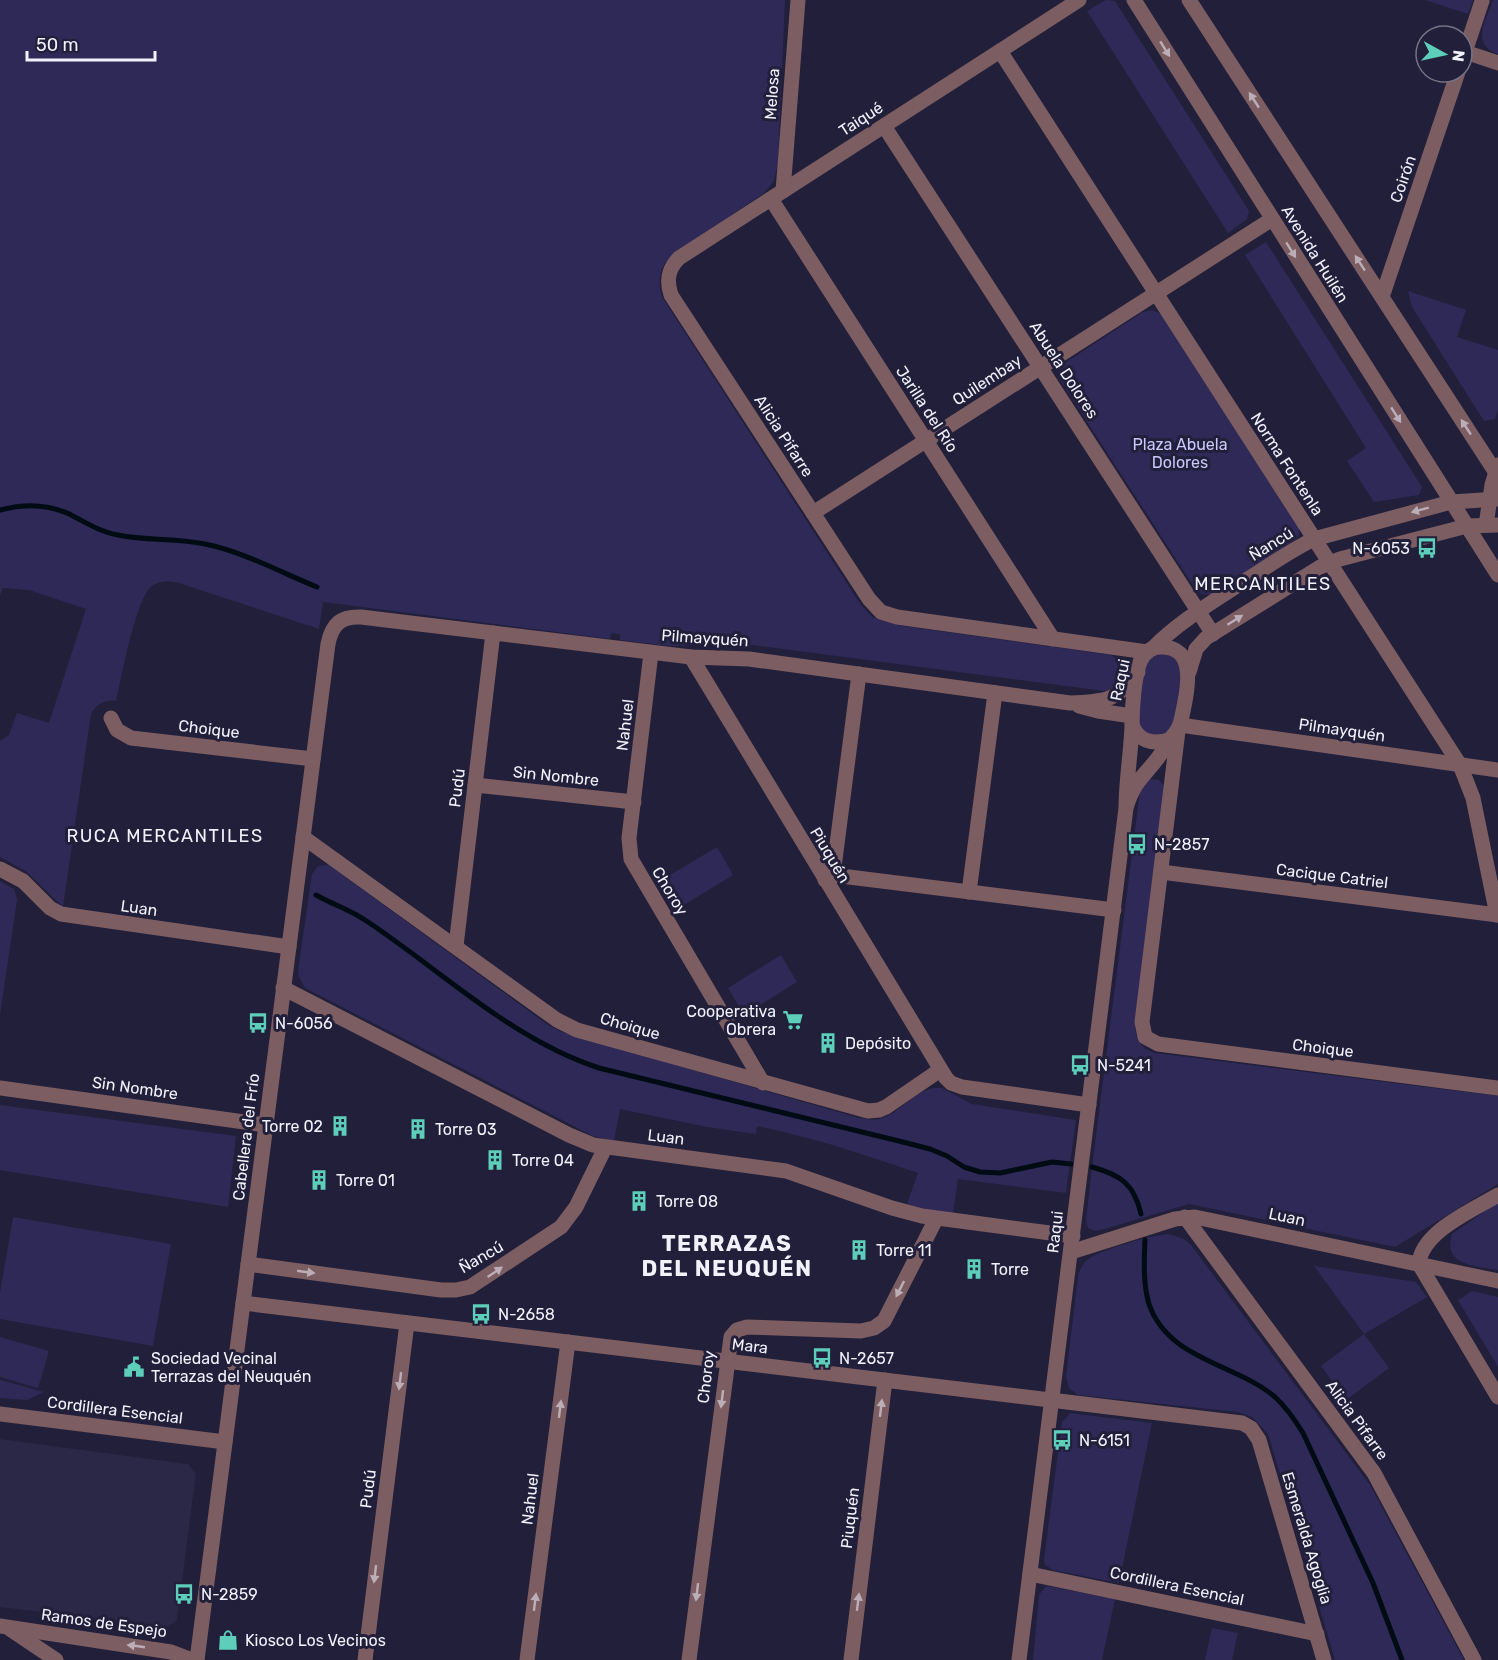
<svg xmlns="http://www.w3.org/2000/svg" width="1498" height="1660" font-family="Rubik,sans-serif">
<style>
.built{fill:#2a2747}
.green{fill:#2f2957}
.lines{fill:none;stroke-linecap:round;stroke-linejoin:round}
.stream{stroke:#000b13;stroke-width:5}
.minor{stroke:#7c5d62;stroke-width:15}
.oneway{fill:#bcaeb7}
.labels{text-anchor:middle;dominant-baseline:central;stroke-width:6;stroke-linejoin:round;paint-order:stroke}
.street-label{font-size:16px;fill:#f1f1fc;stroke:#211f39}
.park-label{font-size:16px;fill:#c9c7fb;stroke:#211f39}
.poi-label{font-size:16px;fill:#f1f1fc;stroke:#211f39;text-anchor:start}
.neighbourhood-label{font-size:18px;letter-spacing:1.5px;fill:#f1f1fc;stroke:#211f39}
.district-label{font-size:22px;font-weight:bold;letter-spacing:1.5px;fill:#f1f1fc;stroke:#211f39}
</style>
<rect width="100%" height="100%" fill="#211f39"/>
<path class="built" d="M0 1439 188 1464 196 1474 177 1620 167 1627 0 1607Z"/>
<g class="green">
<path d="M0 0H785L778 162 774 181 764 193 672 255C659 267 657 281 662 297L861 605 872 617 896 625 1111 655C1130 665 1123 688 1104 691L744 644 671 646 620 640V634L611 633 610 639 323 602 319 629 179 583C170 581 160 580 152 586 135 599 122 677 116 701 103 700 97 704 91 714L63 907 27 872 0 857V741L9 735 17 713 49 723 86 609 29 590 3 588 0 595Z"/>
<path d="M1106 0 1115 1 1249 211 1247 219 1228 233 1087 11Z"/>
<path d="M1425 0H1473L1468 14Z"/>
<path d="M1493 0H1498V54C1470 44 1486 20 1493 0Z"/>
<path d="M1266 242 1422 487 1419 495 1374 502 1347 461 1366 448 1245 255Z"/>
<path d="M1408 291 1466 310 1457 337 1498 350V409L1495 419 1484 421 1412 307Z"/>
<path d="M1152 310 1161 314 1299 528V535L1295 540 1210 595 1202 594 1196 590 1058 377V370L1063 364 1143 312Z"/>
<path d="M1156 653 1171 654 1182 667 1176 720 1165 735H1149L1136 725 1143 666Z"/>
<path d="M1150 779 1159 780 1164 786 1135 1025C1135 1039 1141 1049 1155 1053L1498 1096V1184L1395 1247 1189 1204 1105 1229 1095 1231 1088 1228 1086 1221 1092 1167 1140 791 1146 781Z"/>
<path d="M717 847 733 875 679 908 662 880Z"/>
<path d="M329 865 548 1025 562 1032 859 1118C867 1119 875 1121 883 1118 902 1111 920 1085 942 1088L972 1104 1076 1120 1066 1193 958 1179 953 1214 927 1210 907 1204 918 1173C865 1155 812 1137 757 1126L756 1134 707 1127 620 1109 614 1141 593 1136 305 988 299 977 298 971 312 874 318 866Z"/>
<path d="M0 881 14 889 17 900 0 1015Z"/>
<path d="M781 955 797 982 744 1015 728 988Z"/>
<path d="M0 1105 236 1136 228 1207 0 1170Z"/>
<path d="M1498 1202V1270C1476 1266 1442 1266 1452 1234Z"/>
<path d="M13 1217 171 1244 153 1346 0 1319V1293Z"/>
<path d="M1168 1234 1184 1239 1191 1245 1370 1485 1464 1660H1335L1268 1434 1252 1417 1238 1412 1078 1395 1069 1388 1066 1377 1078 1276C1080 1270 1082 1264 1087 1260 1099 1250 1152 1235 1168 1234Z"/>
<path d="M1314 1266 1416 1282 1427 1297 1364 1334 1389 1368 1346 1400 1321 1366 1364 1334Z"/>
<path d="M1472 1291 1498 1297V1367L1458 1300Z"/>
<path d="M0 1337 49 1351 38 1388 0 1377Z"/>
<path d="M0 1380 44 1392 27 1400 0 1398Z"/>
<path d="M1070 1413 1152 1423 1119 1583 1053 1570 1045 1565 1044 1559 1062 1422Z"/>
<path d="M1046 1586 1115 1599 1102 1660H1033L1039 1595Z"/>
<path d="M1212 1628 1238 1633 1232 1660H1205Z"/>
</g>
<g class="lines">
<g class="stream">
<path d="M0 510C22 504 46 504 67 513 84 521 99 532 118 535 147 541 176 538 205 544 244 552 280 572 317 587"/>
<path d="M316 895C332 904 350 910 365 920 441 970 512 1040 599 1068L903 1142 930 1149 947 1156 964 1167 980 1172 1000 1173 1052 1162 1071 1164"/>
<path d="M1092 1167C1121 1175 1134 1184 1141 1214"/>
<path d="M1145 1240C1144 1261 1143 1284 1149 1304 1168 1360 1235 1363 1275 1397 1287 1408 1295 1420 1303 1433L1373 1583 1402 1660"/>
</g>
<g class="minor">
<path d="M1079 0 679 258C668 269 666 280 671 295L869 599 881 612 897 617 1147 652"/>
<path d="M1134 0 1498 575"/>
<path d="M1189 0 1498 476"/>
<path d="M1000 51 1460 765 1473 798 1497 915"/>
<path d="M1465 52 1498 63"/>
<path d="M1462 61 1482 1"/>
<path d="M884 126 1213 634"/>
<path d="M783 191 798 0"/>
<path d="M771 199 1053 639"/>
<path d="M1382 297 1458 72"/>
<path d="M813 513 1272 219"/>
<path d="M1486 525 1492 485 1498 465"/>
<path d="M1153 648C1180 621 1211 603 1243 582 1266 568 1289 551 1314 539L1451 502 1498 499"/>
<path d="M651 653 629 838 631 859 763 1083"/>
<path d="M691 657 946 1078 951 1083 962 1087 1089 1105"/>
<path d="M1189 672 1196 649 1206 638 1320 567 1340 559 1467 526 1498 525"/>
<path d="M1079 706 1098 711 1132 716"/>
<path d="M111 718 117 730 131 738 313 759"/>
<path d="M1132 724C1137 741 1153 745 1169 740"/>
<path d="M1180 725 1498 770"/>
<path d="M1178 731 1142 1022 1145 1037 1158 1044 1498 1088"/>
<path d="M475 785 634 802"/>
<path d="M303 837 557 1020 577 1030 868 1111 879 1110 886 1107 940 1070"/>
<path d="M0 869 23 881 50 908 61 914 289 947"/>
<path d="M1161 872 1498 915"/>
<path d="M833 875 859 674"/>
<path d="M825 880 833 875 1114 910"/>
<path d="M969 892 995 693"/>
<path d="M456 946 493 633"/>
<path d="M283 988 569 1135 593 1145 786 1171 892 1208 922 1216 1073 1236"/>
<path d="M0 1088 266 1125"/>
<path d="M1498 1195C1473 1210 1421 1232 1419 1264L1498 1397"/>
<path d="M1185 1217 1374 1473 1474 1660"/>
<path d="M1071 1252 1175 1219 1195 1217 1498 1281"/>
<path d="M248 1264 441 1290H456L470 1287 561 1227 576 1207 605 1148"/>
<path d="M243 1303 1242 1423 1251 1428 1259 1440 1324 1660"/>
<path d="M0 1414 225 1442"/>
<path d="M1030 1574 1317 1634"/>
<path d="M0 1626 171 1652 192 1660"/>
<path d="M10 1629 56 1660"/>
<path d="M197 1660 328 644C332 624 341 616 361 617L691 657 749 659 1070 703C1104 702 1118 701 1138 672"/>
<path d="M365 1660 407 1323"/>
<path d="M527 1660 568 1342"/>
<path d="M689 1660 731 1337 737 1330 747 1327 861 1331 874 1328 884 1321 936 1219"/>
<path d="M851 1660 885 1380"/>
<path d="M1019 1660 1126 808C1126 780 1131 753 1132 726 1132 710 1134 671 1142 658 1146 652 1152 647 1160 647 1199 646 1187 693 1182 716 1180 727 1177 732 1170 739 1166 743 1164 750 1160 755 1145 776 1134 780 1126 808"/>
</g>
</g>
<defs><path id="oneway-solid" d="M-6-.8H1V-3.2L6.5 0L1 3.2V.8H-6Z" transform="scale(1.5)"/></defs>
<g class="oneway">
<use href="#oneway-solid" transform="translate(1165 49) rotate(58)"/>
<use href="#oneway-solid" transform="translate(1254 100) rotate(-123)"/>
<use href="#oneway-solid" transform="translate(1291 250) rotate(58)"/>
<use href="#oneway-solid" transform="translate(1360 263) rotate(-123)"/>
<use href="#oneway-solid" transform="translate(1396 415) rotate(58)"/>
<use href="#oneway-solid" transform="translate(1466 427) rotate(-123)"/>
<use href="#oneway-solid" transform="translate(1420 510) rotate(165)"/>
<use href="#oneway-solid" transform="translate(1235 620) rotate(-32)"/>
<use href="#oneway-solid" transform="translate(306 1272) rotate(8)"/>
<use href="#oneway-solid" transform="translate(495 1272) rotate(-34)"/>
<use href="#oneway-solid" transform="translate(900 1289) rotate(117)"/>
<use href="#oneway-solid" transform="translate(400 1381) rotate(97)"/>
<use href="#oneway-solid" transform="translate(722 1399) rotate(97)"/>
<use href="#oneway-solid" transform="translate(881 1408) rotate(-83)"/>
<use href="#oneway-solid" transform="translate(560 1409) rotate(-83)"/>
<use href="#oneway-solid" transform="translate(375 1574) rotate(97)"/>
<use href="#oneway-solid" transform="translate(697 1592) rotate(97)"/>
<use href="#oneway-solid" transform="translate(535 1602) rotate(-83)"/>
<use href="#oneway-solid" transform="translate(858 1602) rotate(-83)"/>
<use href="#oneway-solid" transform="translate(136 1646) rotate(-172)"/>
</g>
<defs>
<g id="bus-bare" transform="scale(1.62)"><path d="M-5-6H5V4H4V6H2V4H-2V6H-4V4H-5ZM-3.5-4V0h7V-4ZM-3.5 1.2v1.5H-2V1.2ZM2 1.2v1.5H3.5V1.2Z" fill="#5cceba" stroke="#211f39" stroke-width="2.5" paint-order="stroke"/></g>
<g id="supermarket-bare" transform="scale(1.62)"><path d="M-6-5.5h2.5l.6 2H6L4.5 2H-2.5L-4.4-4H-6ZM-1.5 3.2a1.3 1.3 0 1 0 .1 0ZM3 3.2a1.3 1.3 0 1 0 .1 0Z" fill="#5cceba" stroke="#211f39" stroke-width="2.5" paint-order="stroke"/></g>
<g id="building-bare" transform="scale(1.62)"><path d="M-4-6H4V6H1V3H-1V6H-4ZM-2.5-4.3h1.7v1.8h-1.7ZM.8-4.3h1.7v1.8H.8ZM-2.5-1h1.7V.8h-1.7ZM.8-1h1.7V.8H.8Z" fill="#5cceba" stroke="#211f39" stroke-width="2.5" paint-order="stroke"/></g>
<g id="civic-bare" transform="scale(1.62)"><path d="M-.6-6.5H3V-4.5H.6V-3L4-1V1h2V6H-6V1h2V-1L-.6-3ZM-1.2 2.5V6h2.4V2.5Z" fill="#5cceba" stroke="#211f39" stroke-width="2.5" paint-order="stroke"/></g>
<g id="shop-bare" transform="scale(1.62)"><path d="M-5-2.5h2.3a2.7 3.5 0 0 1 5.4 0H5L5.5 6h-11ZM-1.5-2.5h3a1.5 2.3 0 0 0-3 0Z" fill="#5cceba" stroke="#211f39" stroke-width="2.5" paint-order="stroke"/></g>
</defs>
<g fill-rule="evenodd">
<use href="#bus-bare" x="1427" y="548"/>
<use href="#bus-bare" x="1137" y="844"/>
<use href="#supermarket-bare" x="793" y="1020"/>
<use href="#bus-bare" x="258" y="1023"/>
<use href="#building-bare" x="828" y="1043"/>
<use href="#bus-bare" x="1080" y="1065"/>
<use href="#building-bare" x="340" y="1126"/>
<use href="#building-bare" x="418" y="1129"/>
<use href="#building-bare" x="495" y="1160"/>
<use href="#building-bare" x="319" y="1180"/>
<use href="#building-bare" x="639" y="1201"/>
<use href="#building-bare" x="859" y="1250"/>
<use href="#building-bare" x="974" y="1269"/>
<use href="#bus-bare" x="481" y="1314"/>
<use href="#bus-bare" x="822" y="1358"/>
<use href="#civic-bare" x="134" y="1367"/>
<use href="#bus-bare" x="1062" y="1440"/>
<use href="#bus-bare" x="184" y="1594"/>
<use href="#shop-bare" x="228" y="1640"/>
</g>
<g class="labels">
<g class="street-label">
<text transform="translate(772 94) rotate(-86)">Melosa</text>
<text transform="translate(861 119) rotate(-33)">Taiqué</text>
<text transform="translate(1403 179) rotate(-71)">Coirón</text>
<text transform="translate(1315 254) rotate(58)">Avenida Huilén</text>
<text transform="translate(1064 370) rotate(57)">Abuela Dolores</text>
<text transform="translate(987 380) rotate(-33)">Quilembay</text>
<text transform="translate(927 409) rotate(57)">Jarilla del Río</text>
<text transform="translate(784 436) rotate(57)">Alicia Pifarre</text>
<text transform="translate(1287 464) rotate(57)">Norma Fontenla</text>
<text transform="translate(1271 544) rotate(-32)">Ñancú</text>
<text transform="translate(705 638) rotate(4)">Pilmayquén</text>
<text transform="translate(1120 680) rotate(-78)">Raqui</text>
<text transform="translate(625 725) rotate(-83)">Nahuel</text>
<text transform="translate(209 729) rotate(7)">Choique</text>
<text transform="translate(1342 730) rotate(8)">Pilmayquén</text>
<text transform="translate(556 776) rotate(6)">Sin Nombre</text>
<text transform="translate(457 788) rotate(-83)">Pudú</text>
<text transform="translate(830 855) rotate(59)">Piuquén</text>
<text transform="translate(1332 876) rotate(7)">Cacique Catriel</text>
<text transform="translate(670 891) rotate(59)">Choroy</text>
<text transform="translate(139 908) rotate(8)">Luan</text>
<text transform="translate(630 1026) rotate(16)">Choique</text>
<text transform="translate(1323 1048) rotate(7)">Choique</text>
<text transform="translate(135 1088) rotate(8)">Sin Nombre</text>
<text transform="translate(246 1137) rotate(-83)">Cabellera del Frío</text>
<text transform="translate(666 1137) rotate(7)">Luan</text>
<text transform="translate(1287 1217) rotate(12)">Luan</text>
<text transform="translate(1055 1232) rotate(-83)">Raqui</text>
<text transform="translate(481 1257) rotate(-30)">Ñancú</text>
<text transform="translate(750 1346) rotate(7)">Mara</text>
<text transform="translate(706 1377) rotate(-83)">Choroy</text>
<text transform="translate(115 1410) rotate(7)">Cordillera Esencial</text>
<text transform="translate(1357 1420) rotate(54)">Alicia Pifarre</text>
<text transform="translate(368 1489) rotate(-83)">Pudú</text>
<text transform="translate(530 1499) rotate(-83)">Nahuel</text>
<text transform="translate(850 1518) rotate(-83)">Piuquén</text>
<text transform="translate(1307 1538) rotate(73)">Esmeralda Agoglia</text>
<text transform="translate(1177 1586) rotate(12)">Cordillera Esencial</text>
<text transform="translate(104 1623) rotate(8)">Ramos de Espejo</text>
</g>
<g class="park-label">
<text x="1180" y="444">Plaza Abuela<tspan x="1180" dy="18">Dolores</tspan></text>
</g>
<g class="poi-label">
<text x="1410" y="548" text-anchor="end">N-6053</text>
<text x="1154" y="844">N-2857</text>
<text x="776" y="1011" text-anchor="end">Cooperativa<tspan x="776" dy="18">Obrera</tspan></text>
<text x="275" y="1023">N-6056</text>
<text x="845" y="1043">Depósito</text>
<text x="1097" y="1065">N-5241</text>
<text x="323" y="1126" text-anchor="end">Torre 02</text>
<text x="435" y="1129">Torre 03</text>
<text x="512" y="1160">Torre 04</text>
<text x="336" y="1180">Torre 01</text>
<text x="656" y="1201">Torre 08</text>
<text x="876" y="1250">Torre 11</text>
<text x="991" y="1269">Torre</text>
<text x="498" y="1314">N-2658</text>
<text x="151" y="1358">Sociedad Vecinal<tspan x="151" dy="18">Terrazas del Neuquén</tspan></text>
<text x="839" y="1358">N-2657</text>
<text x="1079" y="1440">N-6151</text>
<text x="201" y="1594">N-2859</text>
<text x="245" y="1640">Kiosco Los Vecinos</text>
</g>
<g class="neighbourhood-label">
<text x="1263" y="584">MERCANTILES</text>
<text x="165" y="836">RUCA MERCANTILES</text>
</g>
<g class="district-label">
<text x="727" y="1243">TERRAZAS<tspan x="727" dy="25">DEL NEUQUÉN</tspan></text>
</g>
</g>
<g transform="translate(1444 54) rotate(98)"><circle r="28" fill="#211f39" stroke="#747387" stroke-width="1.5"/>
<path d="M0-4.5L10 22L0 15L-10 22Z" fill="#5cceba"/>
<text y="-9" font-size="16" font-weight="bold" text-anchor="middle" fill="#f1f1fc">N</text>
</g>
<path d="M27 51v9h128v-9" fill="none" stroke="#f1f1fc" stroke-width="3"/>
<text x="36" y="51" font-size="18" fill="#f1f1fc" stroke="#211f39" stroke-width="4.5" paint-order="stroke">50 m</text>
</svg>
